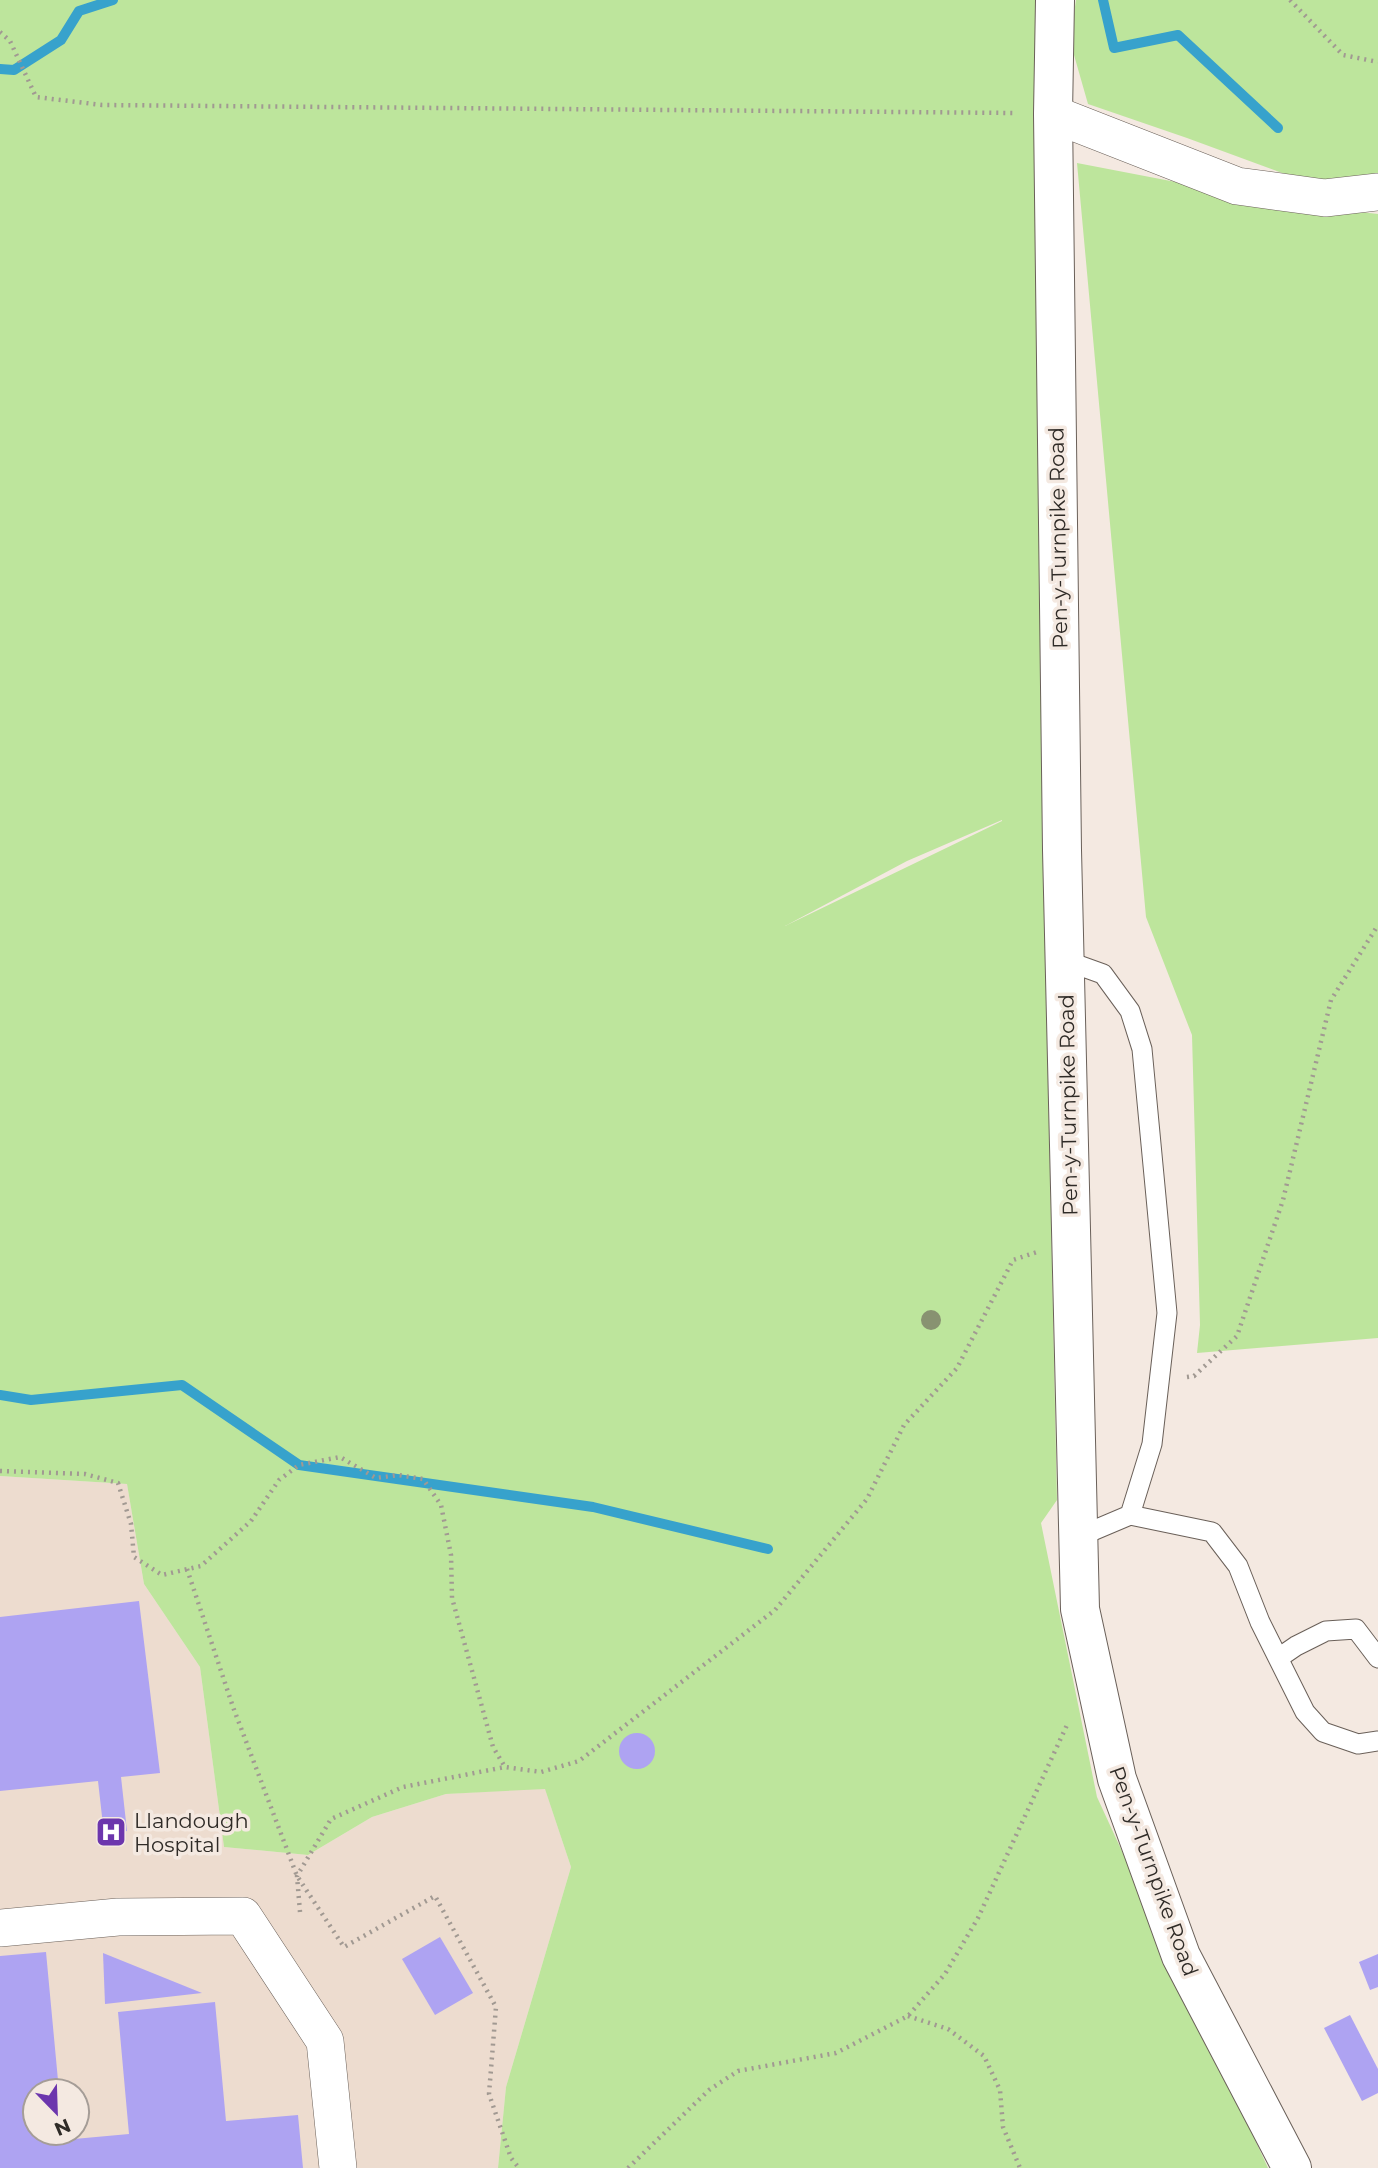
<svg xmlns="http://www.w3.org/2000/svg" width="1378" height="2168" font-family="Montserrat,sans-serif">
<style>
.built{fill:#eddccf;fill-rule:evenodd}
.green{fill:#bde59c;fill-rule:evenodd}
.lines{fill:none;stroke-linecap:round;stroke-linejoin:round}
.stream{stroke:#37a2cc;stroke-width:10}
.building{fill:#aea3f2}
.service-casing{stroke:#6a6059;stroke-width:21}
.minor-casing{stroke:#6a6059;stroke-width:38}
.tertiary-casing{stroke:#6a6059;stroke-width:40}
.path{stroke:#a19992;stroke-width:4.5;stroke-dasharray:2 5;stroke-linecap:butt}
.service{stroke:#fff;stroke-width:19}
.minor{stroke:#fff;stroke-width:37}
.tertiary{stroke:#fff;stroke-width:38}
.tree{fill:#889271}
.labels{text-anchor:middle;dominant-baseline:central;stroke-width:7;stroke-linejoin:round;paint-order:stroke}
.street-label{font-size:21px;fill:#2f2b27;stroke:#f4e9e1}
.poi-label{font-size:21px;fill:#2f2b27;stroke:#f4e9e1;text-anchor:start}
</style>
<rect width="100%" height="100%" fill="#f4e9e1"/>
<path class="built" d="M0 1476 127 1484 144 1584 200 1667 224 1847 308 1855 372 1817 446 1794 545 1788 571 1867 506 2087 498 2168H0ZM35 2091H77V2133H35Z"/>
<g class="green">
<path d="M0 0H1038L1043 836 1057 1500 1041 1523 1097 1797 1268 2168H498L506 2087 571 1867 545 1789 446 1794 372 1817 308 1855 224 1847 200 1667 144 1584 127 1484 0 1476ZM1002 820V821L785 926 907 861Z"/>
<path d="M1076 0H1378V185L1331 191 1187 138 1088 104 1070 41Z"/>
<path d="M1077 163 1290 204 1378 214V1338L1197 1353 1200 1325 1192 1035 1146 917Z"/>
</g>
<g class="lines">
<g class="stream">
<path d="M1103 0 1114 48 1178 35 1278 128"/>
<path d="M0 69 14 70 61 40 79 11 113 0"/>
<path d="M0 1395 31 1400 182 1385 299 1465 593 1507 768 1549"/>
</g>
</g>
<g class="building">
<path d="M139 1601 160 1773 121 1777 127 1831 104 1834 98 1781 0 1791V1617Z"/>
<circle cx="637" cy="1751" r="18"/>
<path d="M440 1937 473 1993 435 2015 402 1959Z"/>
<path d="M46 1952 59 2091H35V2133H62L63 2140 129 2134 118 2012 215 2002 226 2121 298 2115 303 2168H0V1956Z"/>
<path d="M103 1953 202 1993 105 2004Z"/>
<path d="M1378 1954V1987L1370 1990 1359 1962Z"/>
<path d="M1350 2015 1378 2069V2093L1362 2101 1324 2028Z"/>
</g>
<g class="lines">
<g class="service-casing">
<g id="service">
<path d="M1064 960 1103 974 1130 1011 1142 1049 1167 1313 1152 1444 1130 1515 1078 1537"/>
<path d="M1130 1515 1212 1532 1238 1566 1260 1622 1305 1712 1323 1732 1358 1744 1378 1741"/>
<path d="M1280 1657 1296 1646 1326 1631 1356 1629 1378 1658"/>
</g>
</g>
<g class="minor-casing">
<g id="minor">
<path d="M1053 114 1237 186 1325 198 1378 192"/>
<path d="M0 1928 118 1917 243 1916 325 2041 338 2168"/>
</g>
</g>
<g class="tertiary-casing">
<path id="tertiary" d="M1055 0 1053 114 1062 850 1080 1609 1117 1779 1181 1956 1292 2168"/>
</g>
<g class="path">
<path d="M1290 0 1343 55 1378 62"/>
<path d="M0 32 10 41 36 97 102 105 1017 113"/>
<path d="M1187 1377 1194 1376 1237 1336 1283 1200 1331 1000 1378 925"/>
<path d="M0 1471 85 1474 118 1483 131 1524 134 1557 162 1575 201 1566 251 1521 279 1480 299 1465 340 1457 376 1478 398 1475 423 1479 441 1505 451 1555 452 1598 493 1747 505 1767"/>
<path d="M187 1569 233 1707 297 1876 344 1947 435 1896 496 2007 489 2094 511 2158 519 2168"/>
<path d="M300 1912 297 1876 331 1819 403 1787 505 1767 541 1772 579 1761 775 1610 867 1499 904 1425 957 1368 1013 1260 1037 1252"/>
<path d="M908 2016 948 2029 984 2056 1000 2090 1003 2127 1020 2168"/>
<path d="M628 2168 709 2090 738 2071 836 2053 908 2016 945 1974 978 1918 1067 1725"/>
</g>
<use href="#service" class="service"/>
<use href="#minor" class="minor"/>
<use href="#tertiary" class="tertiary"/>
</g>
<circle class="tree" cx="931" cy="1320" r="10"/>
<defs>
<g id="hospital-square" transform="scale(1.575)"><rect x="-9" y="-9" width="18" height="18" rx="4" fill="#6c36ad" stroke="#f4e9e1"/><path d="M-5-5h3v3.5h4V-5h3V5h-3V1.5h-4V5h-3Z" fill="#fff"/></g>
</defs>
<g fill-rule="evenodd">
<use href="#hospital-square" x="111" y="1832"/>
</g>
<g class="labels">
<g class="street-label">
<text transform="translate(1058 538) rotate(-91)">Pen-y-Turnpike Road</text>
<text transform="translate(1068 1105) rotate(-91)">Pen-y-Turnpike Road</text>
<text transform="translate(1154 1871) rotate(70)">Pen-y-Turnpike Road</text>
</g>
<g class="poi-label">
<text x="134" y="1820">Llandough<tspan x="134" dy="24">Hospital</tspan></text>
</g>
</g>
<g transform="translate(56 2112) rotate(157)"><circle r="33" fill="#f4e9e1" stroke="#a59d97" stroke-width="2"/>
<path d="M0-5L12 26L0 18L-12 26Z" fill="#6c36ad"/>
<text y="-10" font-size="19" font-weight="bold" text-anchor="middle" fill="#2f2b27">N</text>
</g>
</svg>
